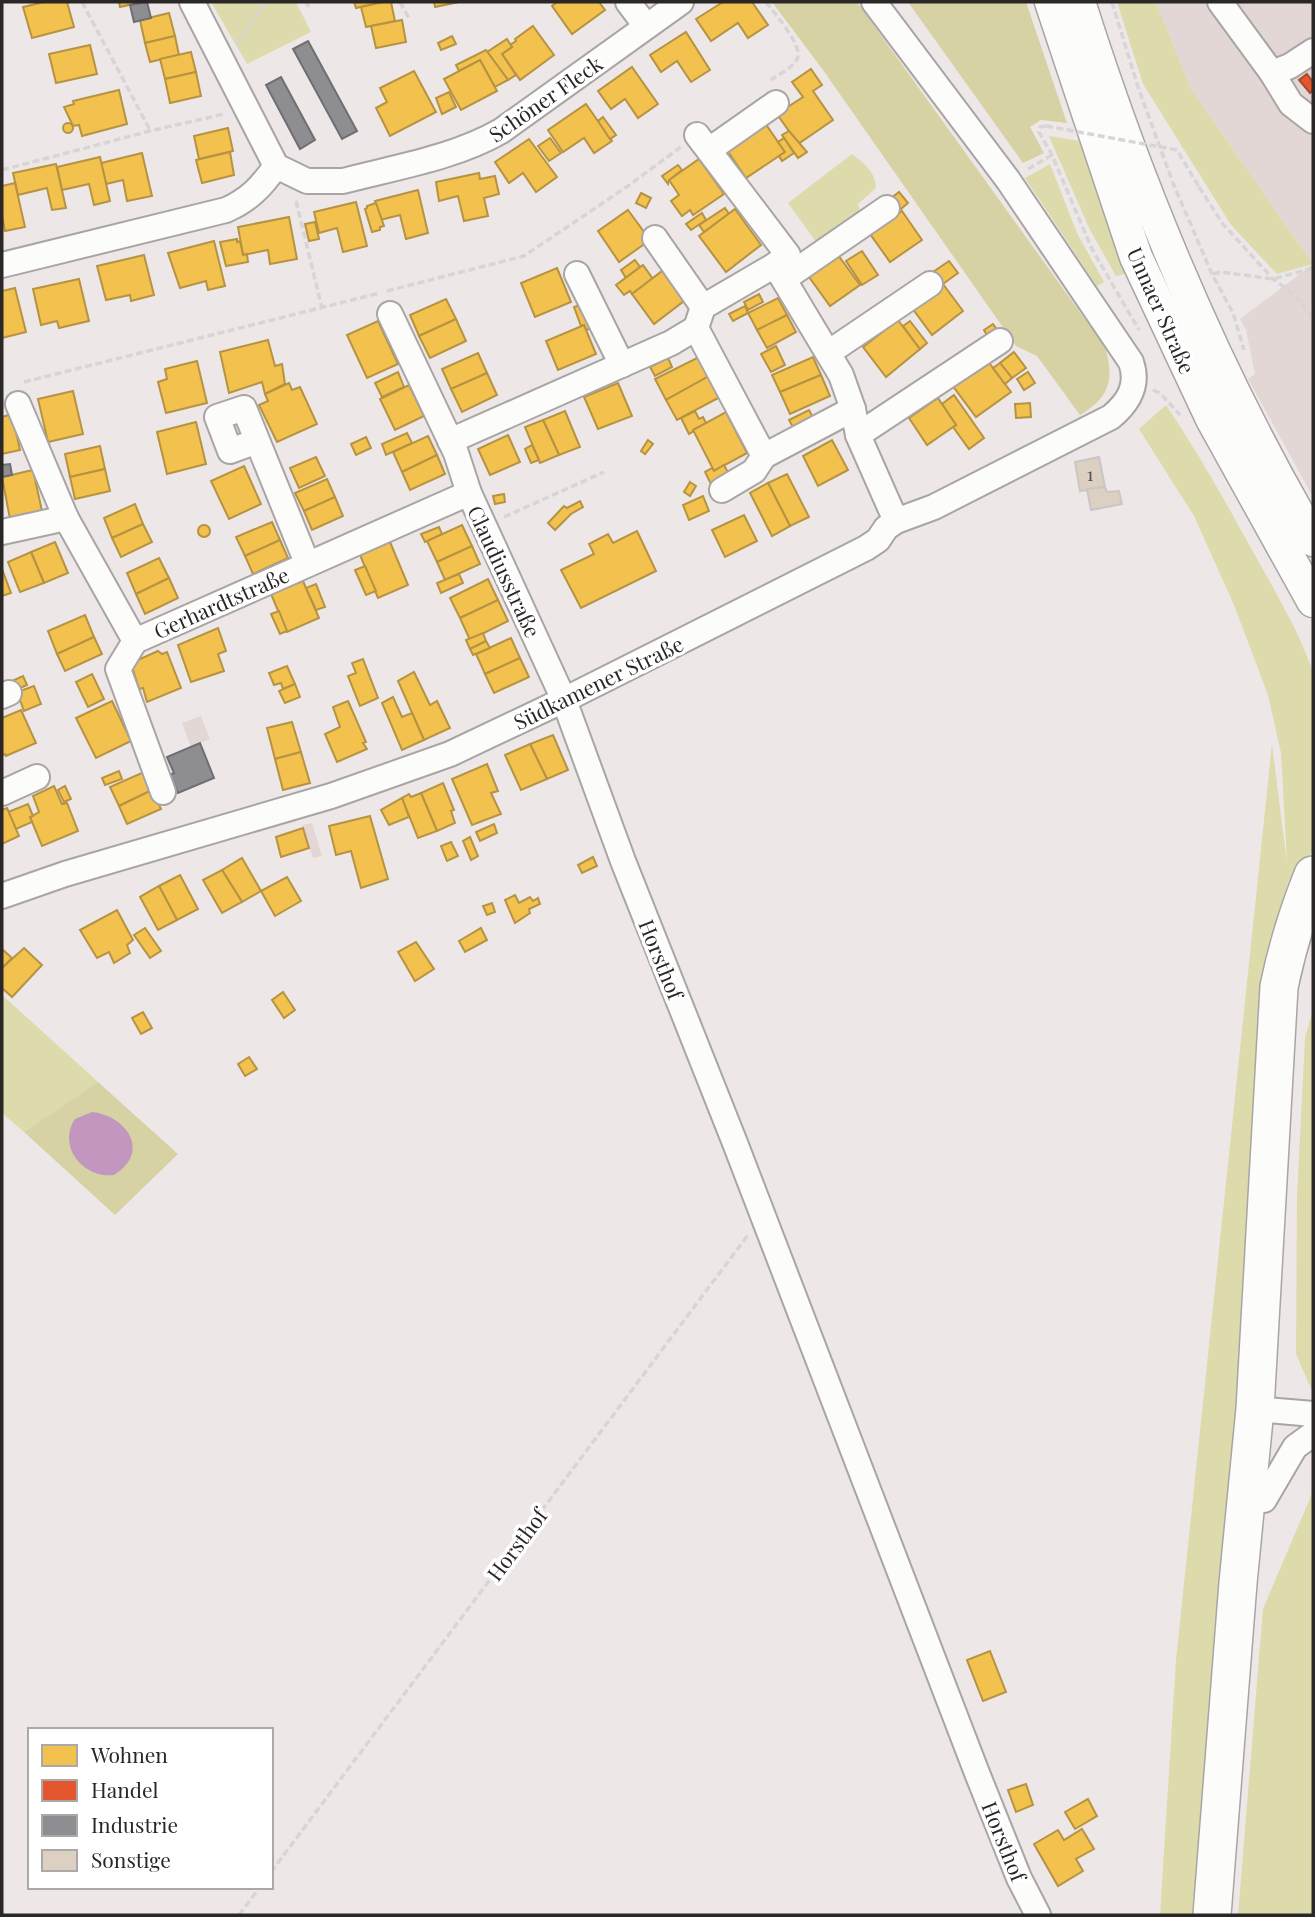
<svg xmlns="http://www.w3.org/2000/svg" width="1315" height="1917" font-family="'Playfair Display',serif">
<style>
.built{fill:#e2d7d4}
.green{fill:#dddaab}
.forest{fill:#d6d2a3}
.water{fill:#c296be}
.homes{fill:#f2c14e;stroke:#b69342;stroke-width:2}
.shops{fill:#e4572e;stroke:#ac492c;stroke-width:2}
.industry{fill:#8d8d92;stroke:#6f6e72;stroke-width:2}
.building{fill:#dcd0c2;stroke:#c9c6c4;stroke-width:2}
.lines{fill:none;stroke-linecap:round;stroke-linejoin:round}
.minor-casing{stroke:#a9a5a4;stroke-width:28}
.major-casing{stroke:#a9a5a4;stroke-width:35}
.highway-casing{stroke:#a9a5a4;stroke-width:40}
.path{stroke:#d7d5d5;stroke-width:3.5;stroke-dasharray:7 3.5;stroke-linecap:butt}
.minor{stroke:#fcfcfb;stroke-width:24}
.major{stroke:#fcfcfb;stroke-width:32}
.highway{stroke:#fcfcfb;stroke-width:37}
.path-bridge{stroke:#d7d5d5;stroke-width:3.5;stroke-dasharray:7 3.5;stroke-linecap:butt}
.labels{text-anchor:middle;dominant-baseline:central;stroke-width:7;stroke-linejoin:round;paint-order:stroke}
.number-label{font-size:18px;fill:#56514d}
.street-label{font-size:21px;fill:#2a2726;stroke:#fff}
</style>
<rect width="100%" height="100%" fill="#ede8e7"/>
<g class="built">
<path d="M1156 2H1313V497L1248 379 1255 374 1246 330 1240 319 1313 264 1191 89Z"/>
<path d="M201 716 210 739 191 747 182 723Z"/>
<path d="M312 823 322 856 313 858 302 825Z"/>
</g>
<g class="green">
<path d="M211 2H296L311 32 247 64Z"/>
<path d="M1117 2H1156L1191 89 1313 264 1277 274 1231 225 1143 84Z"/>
<path d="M1049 136 1080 141 1127 273 1116 276 1089 228Z"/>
<path d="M852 154C865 164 875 171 876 188L858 204 860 211 816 242 788 203Z"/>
<path d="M1050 164 1077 233 1104 282 1097 286 1025 178Z"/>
<path d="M1166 405C1197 451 1224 499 1251 548 1273 588 1298 629 1313 672V847L1310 855 1288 882 1281 909 1200 1915H1160L1176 1660 1272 744 1287 863 1281 753 1268 695 1234 605 1194 516 1139 429Z"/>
<path d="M2 995 98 1082 24 1132 2 1113Z"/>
<path d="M1313 1010V1393L1296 1354 1297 1197 1305 1038Z"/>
<path d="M1313 1491V1915H1238L1263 1609Z"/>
</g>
<g class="forest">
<path d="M772 2H857L1105 347C1115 380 1109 398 1080 415L1037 356 1016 346 823 70Z"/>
<path d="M908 2H1026L1067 123 1041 120 1030 127 1044 153 1023 163Z"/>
<path d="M98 1082 178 1154 115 1215 24 1132Z"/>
</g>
<path class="water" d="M92 1112C127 1116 151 1152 114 1175 83 1179 57 1146 75 1119Z"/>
<g class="homes">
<path d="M44 2H67L74 27 32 38 23 7Z"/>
<path d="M119 2H142L120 7Z"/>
<path d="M354 2H383L356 8Z"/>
<path d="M383 2H391L395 21 366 27 361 7Z"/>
<path d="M434 2H459L435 7Z"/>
<path d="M557 2H599L605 10 572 34 552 6Z"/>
<path d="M723 2H752L768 25 748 38 738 23 711 41 696 19Z"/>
<path d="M169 13 175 36 145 43 140 20Z"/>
<path d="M402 20 406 42 376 48 371 26Z"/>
<path d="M533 26 554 55 520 80 502 54 512 47 510 45 516 41 515 39Z"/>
<path d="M686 32 710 70 691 82 677 61 661 72 650 55Z"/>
<path d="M175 36 179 55 150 62 145 43Z"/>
<path d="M452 36 456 44 441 50 438 43Z"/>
<path d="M507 39 512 47 502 54 516 75 508 80 487 52Z"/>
<path d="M90 45 97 74 56 83 49 54Z"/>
<path d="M486 50 508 80 495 87 480 60 459 71 456 65Z"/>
<path d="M191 52 196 72 165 79 160 59Z"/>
<path d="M480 60 497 91 461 110 444 79Z"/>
<path d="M632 67 658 104 638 118 625 99 611 109 598 91Z"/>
<path d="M811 69 822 85 813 91 833 120 798 144 777 114 803 97 792 82Z"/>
<path d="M414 71 436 112 390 136 376 108 387 102 380 88Z"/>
<path d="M196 72 201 96 170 103 165 79Z"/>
<path d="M119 90 127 124 82 136 79 125 73 126 64 107 74 104 73 101Z"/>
<path d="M449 92 456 107 442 114 436 98Z"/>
<path d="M586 104 612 141 594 153 584 138 563 152 548 130Z"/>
<path d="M603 117 616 135 610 139 598 121Z"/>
<circle cx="68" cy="128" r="5"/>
<path d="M765 123 785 152 746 178 727 150Z"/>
<path d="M228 128 233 151 199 159 194 136Z"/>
<path d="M789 131 807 152 798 158 782 135Z"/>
<path d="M550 138 561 153 549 161 538 146Z"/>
<path d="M784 138 794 153 782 161 779 156 785 152 778 142Z"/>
<path d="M529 139 557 177 536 192 523 173 509 183 495 162Z"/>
<path d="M230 152 234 175 202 183 196 160Z"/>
<path d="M142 153 152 196 127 201 123 180 106 184 101 163Z"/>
<path d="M100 157 110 201 94 205 89 184 62 190 57 167Z"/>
<path d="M699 159 724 194 693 215 690 210 682 216 671 201 679 195 669 180Z"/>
<path d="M56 164 66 208 52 210 47 188 18 195 13 173Z"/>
<path d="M678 165 682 170 669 180 668 184 662 176Z"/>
<path d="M479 173 480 179 495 176 499 194 484 198 488 216 464 221 458 196 439 201 436 182Z"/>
<path d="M15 183 25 227 5 231 2 216V186Z"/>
<path d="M418 190 428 233 406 239 400 215 380 220 375 201Z"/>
<path d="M899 192 908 203 901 209 897 204 885 203Z"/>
<path d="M641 193 651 198 646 208 636 203Z"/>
<path d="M356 202 367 246 343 252 337 228 319 233 314 212Z"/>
<path d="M376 203 384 226 380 227V230L372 232 365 209 367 208V206Z"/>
<path d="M725 208 729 214 704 232 699 225Z"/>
<path d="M735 209 761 245 726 272 699 236Z"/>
<path d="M628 210 650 240 619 262 598 231Z"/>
<path d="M902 211 922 240 890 262 870 234Z"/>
<path d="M702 213 706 220 691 230 686 224Z"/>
<path d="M289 217 297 259 270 264 268 250 243 255 238 227Z"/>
<path d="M315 222 319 239 309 241 305 224Z"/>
<path d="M237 239V242L240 241 243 255 247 254 248 262 226 266 220 242Z"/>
<path d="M214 241 225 286 208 290 206 281 180 288 168 253Z"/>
<path d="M862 251 878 275 862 285 846 261Z"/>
<path d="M144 255 154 295 131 301 130 295 106 300 97 266Z"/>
<path d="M838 255 860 285 830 306 809 277Z"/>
<path d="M635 260 640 267 626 278 621 270Z"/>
<path d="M949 261 958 273 943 284 933 272Z"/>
<path d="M643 265 653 279 632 294 630 291 624 295 616 285Z"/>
<path d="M557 268 571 302 535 317 521 283Z"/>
<path d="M662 271 684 301 654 324 632 294Z"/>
<path d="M79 279 89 321 59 328 57 321 41 325 33 289Z"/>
<path d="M943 284 963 311 932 335 912 308Z"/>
<path d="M15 288 26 332 2 338V291Z"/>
<path d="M759 294 763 302 748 310 744 302Z"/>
<path d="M778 298 787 315 757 330 748 313Z"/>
<path d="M446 299 456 319 419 336 410 315Z"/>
<path d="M585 303 595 327 586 330 584 325 581 326 574 307Z"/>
<path d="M745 306 748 313 733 321 729 314Z"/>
<path d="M787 315 796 332 767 348 757 330Z"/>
<path d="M456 319 466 341 430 358 419 336Z"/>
<path d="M898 320 920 349 886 377 863 347Z"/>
<path d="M378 321 398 364 367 378 347 335Z"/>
<path d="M910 321 927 343 920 349 903 326Z"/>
<path d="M993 324 998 331 988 337 984 330Z"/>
<path d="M584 325 596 354 558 370 546 341Z"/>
<path d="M268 340 275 366 282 364 285 384 265 394 262 382 229 393 220 352Z"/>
<path d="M776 346 785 365 771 372 761 354Z"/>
<path d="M1014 352 1026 368 1012 378 1000 363Z"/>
<path d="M478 353 487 373 451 389 442 369Z"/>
<path d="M699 357 709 376 666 400 655 379Z"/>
<path d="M813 357 821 375 780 392 772 375Z"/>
<path d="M668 358 672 367 655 376 650 367Z"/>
<path d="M987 360 1011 392 976 417 952 385Z"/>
<path d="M197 361 207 403 166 413 158 382 167 379 165 369Z"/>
<path d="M1000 363 1012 378 1005 384 993 368Z"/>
<path d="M398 372 404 387 382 397 375 383Z"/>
<path d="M1028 372 1035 383 1024 390 1017 379Z"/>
<path d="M487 373 497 395 462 412 451 389Z"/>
<path d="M821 375 830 396 790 414 780 392Z"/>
<path d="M709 376 720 397 677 420 666 400Z"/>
<path d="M289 383 292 390 300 387 317 424 277 442 259 405 268 401 265 394Z"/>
<path d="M618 383 632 416 598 429 584 397Z"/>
<path d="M409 385 424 416 395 430 380 399Z"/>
<path d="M73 391 83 434 48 442 38 399Z"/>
<path d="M954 395 984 438 969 449 953 427 956 425 942 404Z"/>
<path d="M938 398 956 425 927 445 909 418Z"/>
<path d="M1030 403 1031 417 1016 418 1015 404Z"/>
<path d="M809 410 815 421 795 431 789 420Z"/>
<path d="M565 411 580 447 559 455 543 420Z"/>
<path d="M695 411 699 419 703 417 706 423 689 434 681 418Z"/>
<path d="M726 412 747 453 714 471 693 430Z"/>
<path d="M12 414 20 450 2 454V417Z"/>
<path d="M543 420 559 455 540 463 525 427Z"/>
<path d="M196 422 206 464 167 474 157 432Z"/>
<path d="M407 433 412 443 386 455 382 444Z"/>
<path d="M508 435 520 462 490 475 478 449Z"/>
<path d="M428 436 437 455 402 472 393 452Z"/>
<path d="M366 437 371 448 356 455 351 444Z"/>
<path d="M648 440 653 444 645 454 641 451Z"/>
<path d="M832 440 848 470 818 486 803 456Z"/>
<path d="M532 445 539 460 531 463 525 449Z"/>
<path d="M100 446 105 469 70 477 65 454Z"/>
<path d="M437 455 445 474 410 490 402 472Z"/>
<path d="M316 457 325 476 299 488 290 468Z"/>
<path d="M724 465 730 476 712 486 705 472 712 468 714 471Z"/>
<path d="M244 466 261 504 229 519 211 481Z"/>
<path d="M105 469 110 491 75 499 70 477Z"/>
<path d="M33 470 42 511 10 519 2 477Z"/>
<path d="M787 474 809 517 790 526 768 483Z"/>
<path d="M327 479 335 497 304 511 295 493Z"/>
<path d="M690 482 696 486 690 496 684 492Z"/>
<path d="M768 483 790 526 772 536 750 493Z"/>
<path d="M504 494 505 502 495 504 493 496Z"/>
<path d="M703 496 709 511 689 520 683 505Z"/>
<path d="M335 497 343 516 312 530 304 511Z"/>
<path d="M580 501 583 507 571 514 555 530 548 523 564 506 567 508Z"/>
<path d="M135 504 143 524 112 538 104 518Z"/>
<path d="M744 515 757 541 725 557 712 530Z"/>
<path d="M272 522 280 540 245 556 236 537Z"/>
<path d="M143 524 152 542 121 557 112 538Z"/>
<circle cx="204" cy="531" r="6"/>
<path d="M462 525 472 546 437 562 427 541Z"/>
<path d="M439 527 442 534 425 542 421 534Z"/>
<path d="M637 531 656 571 581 608 561 570 594 554 589 544 608 534 613 543Z"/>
<path d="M280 540 288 558 253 574 245 556Z"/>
<path d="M55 542 68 573 44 583 31 552Z"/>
<path d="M390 542 408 585 378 598 360 555Z"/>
<path d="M472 546 480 564 445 580 437 562Z"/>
<path d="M31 552 44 583 20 592 8 562Z"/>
<path d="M159 558 169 578 136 594 127 573Z"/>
<path d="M365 566 376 591 366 595 355 570Z"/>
<path d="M2 569 11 593 2 596Z"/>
<path d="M459 574 463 583 441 593 437 583Z"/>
<path d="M169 578 178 598 145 614 136 594Z"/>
<path d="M488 579 498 600 460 618 450 598Z"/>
<path d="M303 581 319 618 287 632 271 594Z"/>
<path d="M316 584 325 607 316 610 306 588Z"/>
<path d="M498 600 508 621 470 640 460 618Z"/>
<path d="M279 611 287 631 280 634 271 614Z"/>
<path d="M85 615 94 637 57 654 48 631Z"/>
<path d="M218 628 226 651 218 654 224 671 191 682 178 645Z"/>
<path d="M483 633 486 641 470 649 466 640Z"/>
<path d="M94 637 102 654 65 671 57 654Z"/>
<path d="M511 638 520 658 485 674 476 654Z"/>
<path d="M486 641 490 648 473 655 470 649Z"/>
<path d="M158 651 162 654 167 652 181 688 147 702 143 688 139 689 131 663Z"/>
<path d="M520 658 529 677 494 693 485 674Z"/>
<path d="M363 659 378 698 360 706 348 676 356 673 352 663Z"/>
<path d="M287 666 295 684 283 689 281 683 274 685 269 673Z"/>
<path d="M414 672 430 705 437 701 450 728 424 740 398 681Z"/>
<path d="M92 674 104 699 88 707 76 682Z"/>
<path d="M23 676 27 685 16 690 12 681Z"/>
<path d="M295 684 300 697 285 703 279 691Z"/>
<path d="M34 686 41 704 24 711 17 692Z"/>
<path d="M393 697 402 717 412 713 424 740 402 750 382 703Z"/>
<path d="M112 701 131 741 96 758 76 718Z"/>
<path d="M348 701 366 742 363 743 367 749 337 762 325 734 340 727 333 707Z"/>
<path d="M21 710 36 743 6 756 5 754 2 755V718Z"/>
<path d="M292 722 301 752 275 759 267 728Z"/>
<path d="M553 735 568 770 547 779 530 744Z"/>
<path d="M530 744 547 779 521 790 505 755Z"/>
<path d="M301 752 310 783 283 790 275 759Z"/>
<path d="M487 764 498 791 491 793 501 814 472 825 452 779Z"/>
<path d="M119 771 122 779 105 785 102 778Z"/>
<path d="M144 772 152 790 119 806 110 787Z"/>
<path d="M443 783 454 810 451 811 455 823 437 831 421 793Z"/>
<path d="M54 786 62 804 67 803 78 831 42 846 30 817 39 812 33 796Z"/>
<path d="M65 786 71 799 64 802 58 790Z"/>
<path d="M152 790 161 809 127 824 119 806Z"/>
<path d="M421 793 437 831 418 838 402 798 409 794 411 797Z"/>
<path d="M402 798 409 817 389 825 381 810Z"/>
<path d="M28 804 33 816 30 817 32 822 16 829 8 812Z"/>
<path d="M7 808 19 836 2 844V810Z"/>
<path d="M370 816 388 879 361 888 351 851 336 855 329 826Z"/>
<path d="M494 824 497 833 480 841 476 832Z"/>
<path d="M303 828 309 848 281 857 276 837Z"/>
<path d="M470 837 478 856 471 860 463 841Z"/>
<path d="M451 842 458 856 447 861 441 846Z"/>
<path d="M593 857 597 866 582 873 578 865Z"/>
<path d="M242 858 261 891 242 902 222 870Z"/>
<path d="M222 870 242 902 222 913 203 880Z"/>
<path d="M180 875 198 909 177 920 159 886Z"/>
<path d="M287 877 301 901 275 916 261 891Z"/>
<path d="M159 886 177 920 158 930 140 897Z"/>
<path d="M515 895 519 903 530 897 533 901 538 898 540 904 529 909 530 913 515 923 505 900Z"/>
<path d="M492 903 495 912 487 915 483 906Z"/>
<path d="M117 910 133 940 127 945 130 953 114 963 109 952 97 958 80 930Z"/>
<path d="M145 928 161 951 150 958 134 935Z"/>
<path d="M481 928 487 940 465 952 459 941Z"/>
<path d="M416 942 434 969 415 981 398 952Z"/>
<path d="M24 948 42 965 12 997 2 988V968Z"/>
<path d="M2 949 12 958 2 968Z"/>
<path d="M283 992 295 1010 284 1018 272 1000Z"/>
<path d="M143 1012 152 1028 141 1034 132 1018Z"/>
<path d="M249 1057 257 1069 245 1076 238 1064Z"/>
<path d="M990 1651 1006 1692 983 1701 967 1660Z"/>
<path d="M1026 1784 1033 1805 1016 1812 1008 1790Z"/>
<path d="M1088 1799 1097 1816 1075 1829 1065 1812Z"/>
<path d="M1082 1829 1094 1849 1076 1859 1083 1871 1058 1886 1034 1844 1058 1830 1064 1840Z"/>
</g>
<path class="shops" d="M1307 74 1313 82V90L1310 93 1299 80Z"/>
<g class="industry">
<path d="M147 2 151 18 134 22 130 5Z"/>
<path d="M308 41 357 131 342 139 293 49Z"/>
<path d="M281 77 315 140 300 149 266 85Z"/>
<path d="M10 464 12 475 2 477V465Z"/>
<path d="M200 743 214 778 178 793 170 775 174 773 167 757Z"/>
</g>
<g class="building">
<path d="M1099 457 1105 487 1080 491 1075 462Z"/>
<path d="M1105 487 1107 492 1119 491 1122 504 1091 510 1087 489Z"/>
</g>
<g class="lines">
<g class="minor-casing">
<g id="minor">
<path d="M192 2 276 166 307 181H343C396 167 454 158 501 131L681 2"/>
<path d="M628 2 646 26"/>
<path d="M1220 2 1272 73 1290 66 1313 51"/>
<path d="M1272 73 1291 104 1313 121"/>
<path d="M697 135 788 255 775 265"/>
<path d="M709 150 776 103"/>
<path d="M655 238 703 307"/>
<path d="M2 265 226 210C249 200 262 186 276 166"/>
<path d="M577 274 622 365"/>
<path d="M784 279 887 208"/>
<path d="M390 314 456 453 469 493 564 700 623 861 735 1143 977 1773 1019 1878 1038 1915"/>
<path d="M696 328 764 456 754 471 722 490"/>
<path d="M828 353 930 284"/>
<path d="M18 404 66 518 135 641"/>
<path d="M858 435 1000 341"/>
<path d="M257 441 230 451 217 417 244 408 307 563"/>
<path d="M450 441 671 343 696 328 703 307 775 265 841 375 853 409 858 435 896 521"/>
<path d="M764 456 853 409"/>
<path d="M2 532 66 518"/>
<path d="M2 696 9 693"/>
<path d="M163 792 118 669 135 641 469 493"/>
<path d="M2 793 37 777"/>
<path d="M2 896 65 874 331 796 450 754 564 700 866 548 878 540 886 528 896 521 934 507 1111 417C1129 402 1139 385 1131 362L1008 180 874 2"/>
<path d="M1255 1409 1313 1414"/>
<path d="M1264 1500 1295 1447 1313 1434"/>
</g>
</g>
<g class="major-casing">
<g id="major">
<path d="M1051 2 1136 257 1212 419 1313 601"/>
<path d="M1079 2C1138 188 1214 371 1313 540"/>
</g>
</g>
<g class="highway-casing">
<path id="highway" d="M1212 1915 1238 1583 1255 1409 1279 987C1287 948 1298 912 1313 875"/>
</g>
<g class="path">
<path d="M82 2 150 130"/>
<path d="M306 2 309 7"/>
<path d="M400 2 410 20"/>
<path d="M766 2C774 13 804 46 797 59 793 68 779 74 771 80"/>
<path d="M1112 2 1138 87 1173 183 1212 274 1233 313 1244 350"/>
<path d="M237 44 265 2"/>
<path d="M1046 126 1040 127 1039 132 1052 155 1092 249 1139 330"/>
<path d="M1028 169 1052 155"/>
<path d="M2 170 150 131 224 114"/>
<path d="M1199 187 1223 224 1273 279 1296 296 1311 317"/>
<path d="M296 201 322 308"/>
<path d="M1213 274 1221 272 1273 279 1313 268"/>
<path d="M387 291 524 256 628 186 681 147"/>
<path d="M24 382 380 293"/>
<path d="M1153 390 1160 393 1180 415"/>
<path d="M504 517 604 472"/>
<path d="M271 1872 748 1235"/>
<path d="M239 1915 260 1887"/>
</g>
<use href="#minor" class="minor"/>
<use href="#major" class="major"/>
<use href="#highway" class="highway"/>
<path class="path-bridge" d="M1046 126 1177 150 1199 187"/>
</g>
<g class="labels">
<g class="number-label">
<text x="1090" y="474">1</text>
</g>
<g class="street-label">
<text transform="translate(545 98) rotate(-35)">Schöner Fleck</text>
<text transform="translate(1162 310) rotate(66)">Unnaer Straße</text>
<text transform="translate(505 571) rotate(65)">Claudiusstraße</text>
<text transform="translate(221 602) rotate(-24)">Gerhardtstraße</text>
<text transform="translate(598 682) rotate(-26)">Südkamener Straße</text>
<text transform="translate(662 959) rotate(68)">Horsthof</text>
<text transform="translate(516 1544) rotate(-53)">Horsthof</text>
<text transform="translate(1005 1841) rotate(68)">Horsthof</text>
</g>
</g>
<rect width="1315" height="1917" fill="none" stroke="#2a2726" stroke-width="7"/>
<rect x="28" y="1728" width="245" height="161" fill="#ffffff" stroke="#aaa9a8" stroke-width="2"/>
<rect x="42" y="1745" width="35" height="21" fill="#f2c14e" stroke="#aaa9a8" stroke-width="2"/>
<text x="91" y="1763" font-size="21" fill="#2a2726">Wohnen</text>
<rect x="42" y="1780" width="35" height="21" fill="#e4572e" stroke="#aaa9a8" stroke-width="2"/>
<text x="91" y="1798" font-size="21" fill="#2a2726">Handel</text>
<rect x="42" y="1815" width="35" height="21" fill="#8d8d92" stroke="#aaa9a8" stroke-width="2"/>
<text x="91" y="1833" font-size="21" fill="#2a2726">Industrie</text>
<rect x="42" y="1850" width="35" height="21" fill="#dcd0c2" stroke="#aaa9a8" stroke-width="2"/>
<text x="91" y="1868" font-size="21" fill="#2a2726">Sonstige</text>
</svg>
